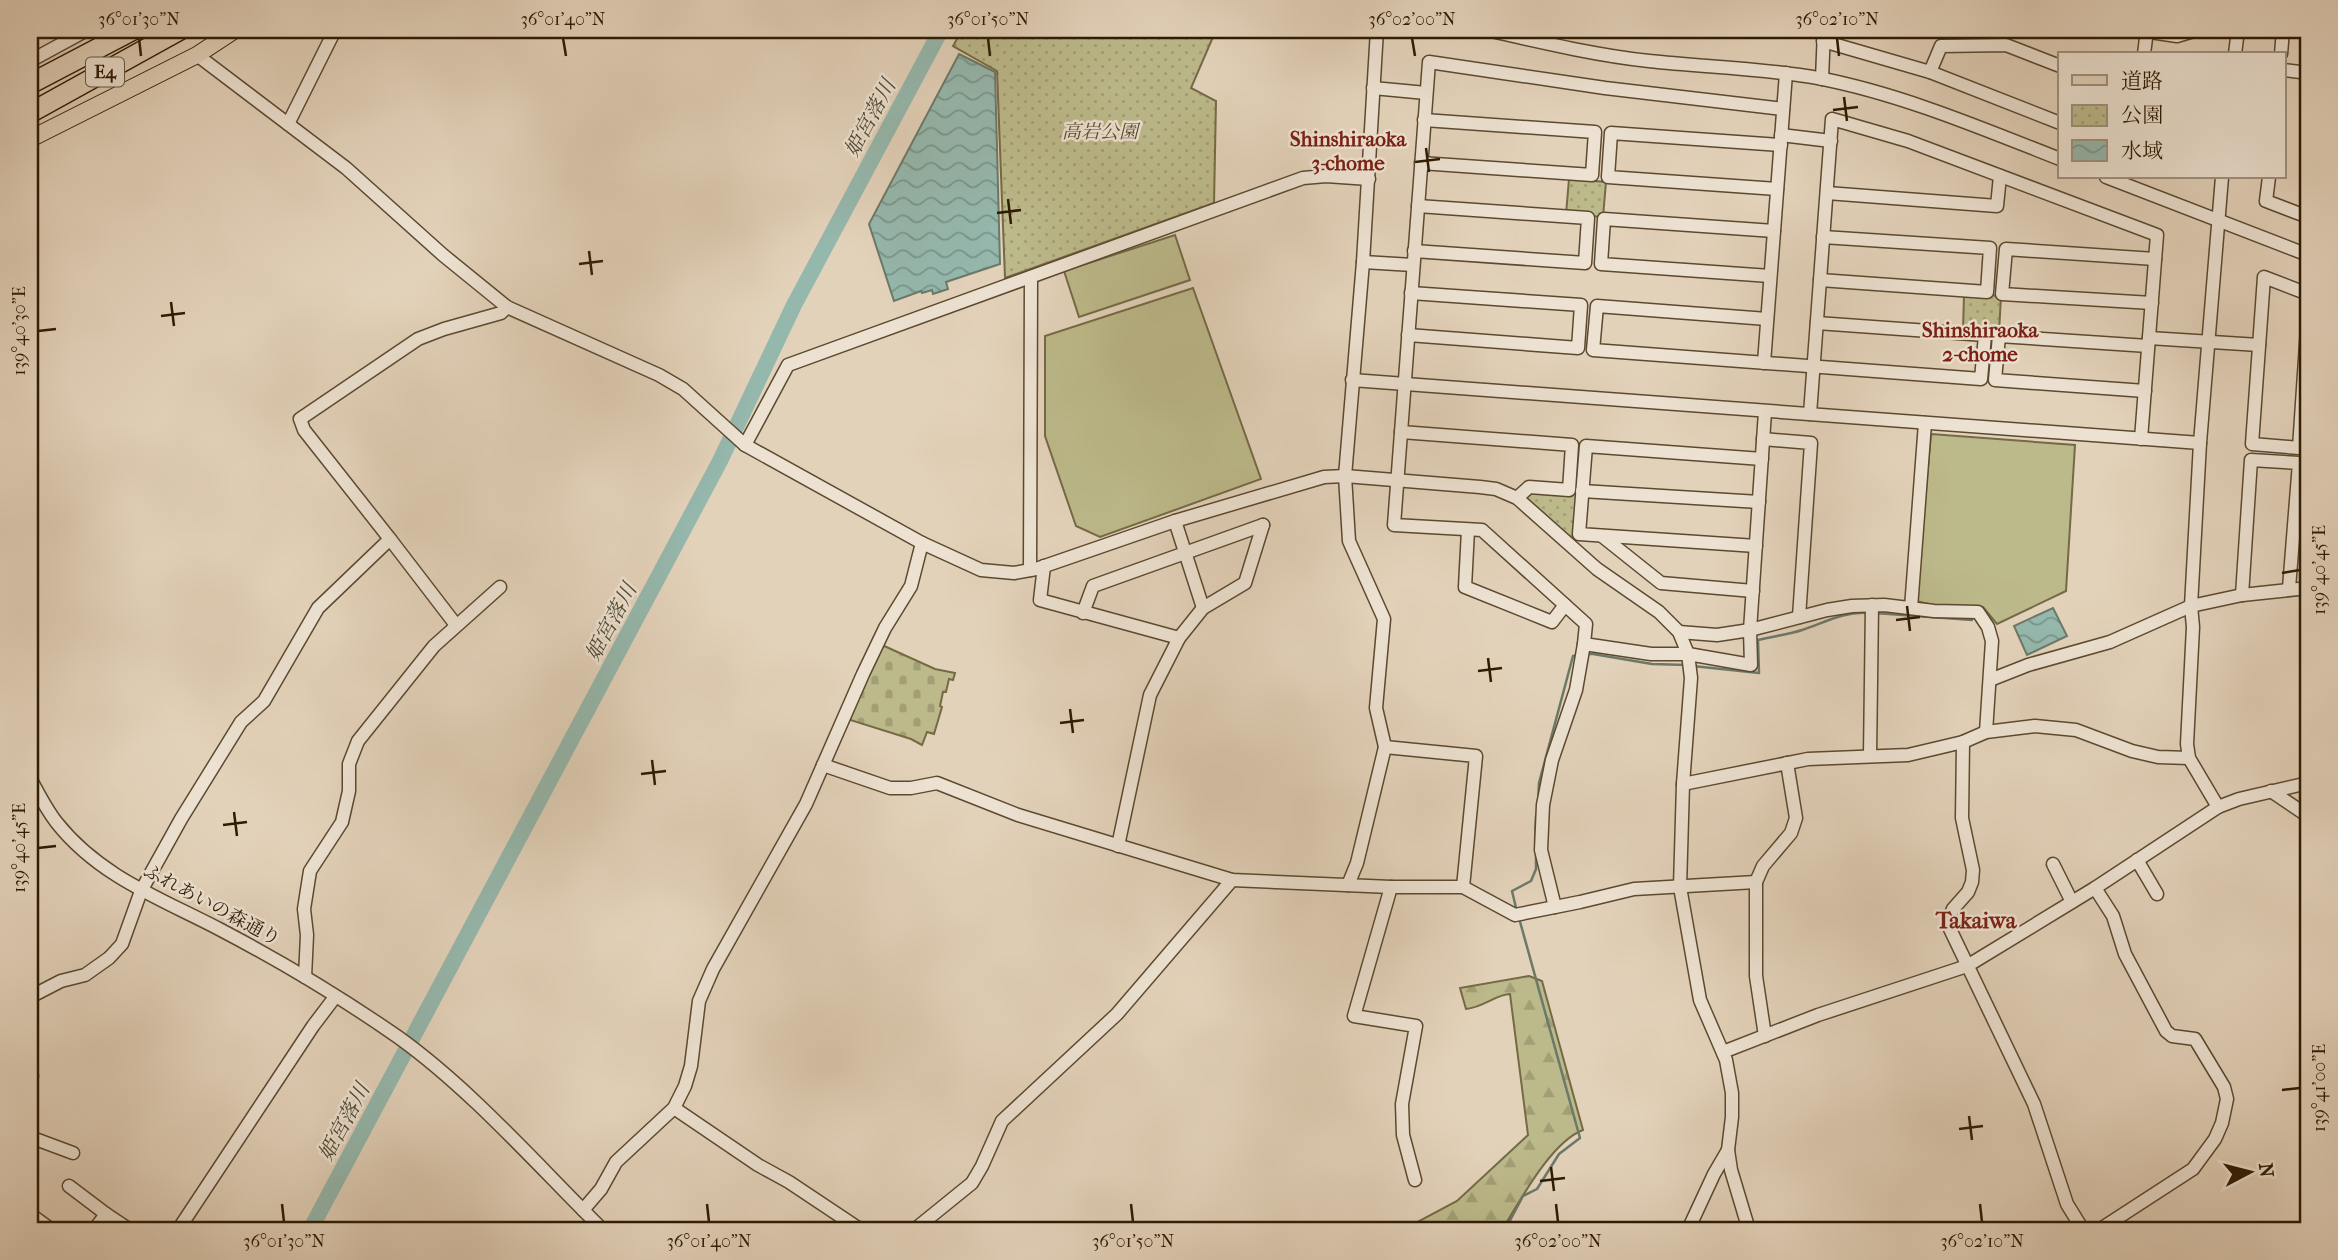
<svg xmlns="http://www.w3.org/2000/svg" width="2338" height="1260" font-family="'IM FELL French Canon','Noto Serif JP',serif">
<style>
.grass{fill:#bcb98a;stroke:#756a46;stroke-width:2}
.forest{fill:url(#forest-firs);stroke:#756a46;stroke-width:2}
.cemetery{fill:url(#cemetery-stones);stroke:#756a46;stroke-width:2}
.park{fill:url(#park-dots);stroke:#756a46;stroke-width:2}
.water{fill:url(#water-waves);stroke:#6c7969;stroke-width:2}
.lines{fill:none;stroke-linecap:round;stroke-linejoin:round}
.stream{stroke:#6c7969;stroke-width:2.5}
.river{stroke:#95b8ad;stroke-width:16}
.minor-casing{stroke:#5b4930;stroke-width:15}
.major-casing{stroke:#2e1b02;stroke-width:18}
.highway-casing{stroke:#2e1b02;stroke-width:22}
.minor{stroke:#ede2d2;stroke-width:12}
.major{stroke:#e3d2ba;stroke-width:16}
.highway{stroke:#e3d2ba;stroke-width:19}
.ticks{fill:none;stroke:#2e1b02;stroke-width:2.5}
.labels{text-anchor:middle;dominant-baseline:central;stroke-width:5;stroke-linejoin:round;paint-order:stroke}
.shield{fill:#ede2d2;stroke:#675740;stroke-width:2}
.shield-label{font-size:18px;font-weight:bold;fill:#2e1b02}
.park-label{font-size:19px;font-style:italic;fill:#594a2b;stroke:#ede2d2}
.street-label{font-size:19px;fill:#2e1b02;stroke:#ede2d2}
.water-label{font-size:21px;font-style:italic;fill:#4d4a35;stroke:#ede2d2}
.neighbourhood-label{font-size:21px;font-weight:bold;fill:#7a1f14;stroke:#ede2d2}
.quarter-label{font-size:23px;font-weight:bold;fill:#7a1f14;stroke:#ede2d2}
.neatline{fill:none;stroke:#2e1b02;stroke-width:2.5}
.ticks-label{font-size:18px;text-anchor:middle;fill:#2e1b02}
</style>
<defs>
<pattern id="forest-firs" width="22" height="20" patternUnits="userSpaceOnUse" patternTransform="scale(1.75)"><rect width="22" height="20" fill="#bcb98a"/><path d="M5 1l3.5 6h-7zM16 11l3.5 6h-7z" fill="#a29e75"/></pattern>
<pattern id="cemetery-stones" width="16" height="16" patternUnits="userSpaceOnUse" patternTransform="scale(1.75)"><rect width="16" height="16" fill="#bcb98a"/><path d="M2 7V4a2 2 0 0 1 4 0v3zM10 15v-3a2 2 0 0 1 4 0v3z" fill="#a29e75"/></pattern>
<pattern id="park-dots" width="8" height="8" patternUnits="userSpaceOnUse" patternTransform="scale(1.75)"><rect width="8" height="8" fill="#bcb98a"/><path d="M2 2h.1M6 6h.1" fill="none" stroke="#a29e75" stroke-width="1.8" stroke-linecap="round"/></pattern>
<pattern id="water-waves" width="16" height="10" patternUnits="userSpaceOnUse" patternTransform="scale(1.75)"><rect width="16" height="10" fill="#95b8ad"/><path d="M0 5q4-4 8 0t8 0" fill="none" stroke="#7a958b"/></pattern>
</defs>
<rect width="100%" height="100%" fill="#e3d2ba"/>
<filter id="stains"><feTurbulence type="fractalNoise" baseFrequency=".00286" numOctaves="4"/><feColorMatrix values="0 0 0 0 .2 0 0 0 0 .09 0 0 0 0 .02 0 0 0 .5 -.17"/></filter>
<radialGradient id="worn" r=".72"><stop offset=".6" stop-color="#630" stop-opacity="0"/><stop offset="1" stop-color="#630" stop-opacity=".3"/></radialGradient>
<g class="grass">
<path d="M1175 235 1190 280 1079 317 1064 271Z"/>
<path d="M1193 288 1261 479 1100 537 1076 526 1045 436V336Z"/>
<path d="M1931 434 2075 445 2066 591 1997 624 1983 607 1937 606 1916 601Z"/>
</g>
<path class="forest" d="M1529 976 1542 981 1583 1130C1551 1142 1520 1201 1502 1230H1417L1408 1227 1457 1201 1528 1135 1510 994C1497 994 1484 1007 1466 1009L1460 988Z"/>
<path class="cemetery" d="M882 645 935 669 955 673 953 680 949 679 946 692H943L940 706 942 707 934 734 927 732 922 745 911 739 847 719Z"/>
<g class="park">
<path d="M962 30H1216L1191 88 1216 101 1214 203 1005 278 997 71 953 46Z"/>
<path d="M1569 179 1606 182 1603 217 1566 214Z"/>
<path d="M1964 294 2001 296 1999 333 1963 331Z"/>
<path d="M1533 491 1578 493 1575 543 1526 498Z"/>
</g>
<g class="water">
<path d="M959 54 995 72 1000 264 946 282 948 289 933 294 932 290 922 293 921 291 894 301 869 224Z"/>
<path d="M2053 608 2067 636 2027 655 2014 626Z"/>
</g>
<g class="lines">
<g class="stream">
<path d="M1875 613 1972 620"/>
<path d="M1586 654H1593L1652 664 1687 665"/>
<path d="M1693 666 1759 673 1758 640C1772 636 1788 635 1802 630 1824 623 1844 611 1868 613"/>
<path d="M1538 803 1539 783 1573 656 1579 655"/>
<path d="M1535 841 1536 816"/>
<path d="M1517 912 1512 891 1531 881 1536 869V851"/>
<path d="M1505 1230 1523 1196 1537 1189 1559 1154 1580 1138 1519 918"/>
</g>
<path class="river" d="M310 1230 720 461 794 305 941 30"/>
<g class="minor-casing">
<g id="minor">
<path d="M1487 30C1540 42 1594 55 1649 61 1705 67 1762 68 1818 78 1901 94 1981 128 2060 159"/>
<path d="M2137 30 2177 36 2197 30"/>
<path d="M1823 41 1930 72 1941 46 2006 45 2060 66"/>
<path d="M2144 54 2147 30"/>
<path d="M2235 54 2238 30"/>
<path d="M2281 54 2283 30"/>
<path d="M197 55 346 168 443 255 507 307 659 375 683 389 745 445 922 543 981 570 1014 573 1036 569 1175 521 1324 477 1345 476 1480 487 1496 489 1517 498 1597 569 1659 612 1679 632 1688 654 1691 678 1683 784 1680 887 1700 1000 1726 1060 1732 1093V1117L1728 1150 1731 1170 1749 1230"/>
<path d="M30 61 87 30"/>
<path d="M2284 70 2308 73"/>
<path d="M1930 72 2060 123"/>
<path d="M1822 79 1824 30"/>
<path d="M1373 88 1426 93"/>
<path d="M288 124 335 30"/>
<path d="M1781 135 1831 141"/>
<path d="M1421 163 1592 175 1595 132 1424 120"/>
<path d="M2106 177 2308 255"/>
<path d="M2269 177 2266 201 2308 217"/>
<path d="M1777 189 1608 177 1611 133 1781 145"/>
<path d="M1827 193 1997 206 2000 176"/>
<path d="M1414 251 1585 263 1588 218 1418 206"/>
<path d="M1363 262 1413 265"/>
<path d="M1770 276 1601 264 1604 219 1774 231"/>
<path d="M1820 280 1987 292 1990 248 1823 237"/>
<path d="M2308 294 2264 277 2252 444 2299 448 2308 314"/>
<path d="M2152 303 2002 294 2006 249 2155 259"/>
<path d="M1767 319 1597 306 1593 350 1981 379 1985 335 1817 323"/>
<path d="M1408 335 1578 348 1581 305 1411 293"/>
<path d="M2149 338 2259 345"/>
<path d="M1764 363 1786 73"/>
<path d="M1352 380 2200 443"/>
<path d="M2145 391 1995 380 1999 336 2148 346"/>
<path d="M1765 412 1750 630 1751 665 1688 654H1651L1584 644 1586 624 1482 530 1394 525 1429 62 1605 88 1783 109"/>
<path d="M1810 414 1832 119 1908 141 2157 235 2141 439"/>
<path d="M1401 432 1572 445 1569 490 1529 487 1517 498"/>
<path d="M1763 439 1811 443 1799 617"/>
<path d="M745 445 788 365 1303 178 1326 176 1369 179"/>
<path d="M1582 491 1759 502"/>
<path d="M1175 521 1203 608"/>
<path d="M1468 530 1465 587 1552 622 1565 605"/>
<path d="M1602 536 1661 583 1753 591"/>
<path d="M390 539 456 625"/>
<path d="M1756 546 1579 534 1586 446 1762 459"/>
<path d="M1044 566 1040 600 1179 638"/>
<path d="M1030 570 1031 277"/>
<path d="M2242 595 2251 460 2299 463 2289 588"/>
<path d="M1911 608 1925 423"/>
<path d="M1083 613 1093 586 1263 525"/>
<path d="M1679 632 1717 635 1750 630 1827 610 1852 606 1884 605 1934 611 1978 612 1988 627 1992 641 1986 732"/>
<path d="M1990 680 2028 665 2110 642 2191 606 2242 595 2308 588"/>
<path d="M1963 742 1962 818 1973 870 1972 882 1968 892 1953 909 1948 921 1950 929 2034 1104 2067 1204 2083 1230"/>
<path d="M1385 747 1476 756 1463 887"/>
<path d="M1870 756 1872 605"/>
<path d="M823 765 890 788H911L937 783 1018 815 1232 880 1391 887H1463L1515 915 1580 902 1634 889 1756 882"/>
<path d="M30 778C38 793 46 809 57 823 100 877 162 899 221 930 282 962 342 998 398 1037 472 1090 539 1167 603 1230"/>
<path d="M1683 784 1808 759 1908 755 1963 742 1986 732 2035 726 2076 730 2132 751 2158 757 2189 758"/>
<path d="M2271 791 2308 816"/>
<path d="M2218 807 2189 758 2187 744 2193 627 2191 606 2200 443 2222 177"/>
<path d="M1118 846 1150 695 1179 638 1203 608 1245 583 1263 525"/>
<path d="M2137 860 2157 894"/>
<path d="M2053 864 2072 902"/>
<path d="M1348 885 1357 863 1385 747 1376 708 1384 619 1349 541 1345 476 1363 262 1377 30"/>
<path d="M1391 887 1354 1016 1416 1026 1402 1104 1403 1135 1415 1180"/>
<path d="M2095 888 2113 916 2125 954 2166 1031 2172 1036 2195 1039 2224 1087 2227 1099 2222 1123 2215 1139 2193 1169 2099 1230"/>
<path d="M1555 907 1541 850 1543 805 1552 760 1576 690 1584 644"/>
<path d="M305 977 307 935 304 909 310 871 342 822 349 791V764L358 741 434 646 500 587"/>
<path d="M30 997 61 981 85 975 109 958 122 944 141 891 181 819 241 722 264 701 318 608 390 539 304 430 300 419 418 339 444 329 501 313 507 307"/>
<path d="M1765 1036 1756 976V882L1763 866 1791 833 1796 818 1787 763"/>
<path d="M1723 1052 1818 1015 1967 966 2095 888 2218 807 2239 799 2308 783"/>
<path d="M30 1074 32 1076"/>
<path d="M674 1108 758 1165 789 1182 861 1230"/>
<path d="M30 1137 73 1153"/>
<path d="M69 1186 106 1214"/>
<path d="M583 1210 601 1189 616 1162 674 1108 685 1086 691 1066 699 1001 713 969 806 804 863 674 885 628 911 586 922 543"/>
<path d="M30 1214 52 1230"/>
<path d="M94 1230 106 1214 130 1230"/>
<path d="M178 1230 313 1026 335 997"/>
<path d="M914 1230 972 1183 982 1166 1002 1121 1117 1014 1232 880"/>
<path d="M1688 1230 1714 1174 1728 1150"/>
</g>
</g>
<g class="major-casing">
<path id="major" d="M30 139 197 55 235 30"/>
</g>
<g class="highway-casing">
<g id="highway">
<path d="M30 84 133 30"/>
<path d="M30 113 180 30"/>
</g>
</g>
<use href="#minor" class="minor"/>
<use href="#major" class="major"/>
<use href="#highway" class="highway"/>
</g>
<path class="ticks" d="M139 38 141 56M563 38 566 56M988 38 990 56M1412 38 1415 56M1837 38 1839 56M1844 97 1847 121M1833 110 1858 107M1426 148 1429 172M1415 162 1440 159M1008 199 1011 224M997 213 1021 210M589 251 592 275M579 264 603 261M171 302 174 326M161 316 185 313M38 331 56 329M2282 573 2300 570M1907 606 1910 631M1896 620 1920 617M1488 658 1491 682M1478 671 1502 668M1070 709 1073 733M1060 723 1084 720M652 760 655 785M641 774 666 771M234 812 237 836M223 825 247 822M38 848 56 846M2282 1090 2300 1088M1969 1116 1972 1140M1959 1129 1983 1126M1551 1167 1554 1191M1540 1181 1565 1178M282 1204 284 1222M707 1204 709 1222M1131 1204 1133 1222M1556 1204 1558 1222M1980 1204 1982 1222"/>
<g class="labels">
<rect class="shield" x="86" y="57.5" width="38" height="29" rx="5"/>
<g class="shield-label">
<text x="105" y="72">E4</text>
</g>
<g class="park-label">
<text x="1100" y="132">高岩公園</text>
</g>
<g class="street-label">
<text transform="translate(212 905) rotate(28)">ふれあいの森通り</text>
</g>
<g class="water-label">
<text transform="translate(870 118) rotate(-62)">姫宮落川</text>
<text transform="translate(611 622) rotate(-62)">姫宮落川</text>
<text transform="translate(344 1122) rotate(-62)">姫宮落川</text>
</g>
<g class="neighbourhood-label">
<text x="1348" y="139">Shinshiraoka<tspan x="1348" dy="24">3-chome</tspan></text>
<text x="1980" y="330">Shinshiraoka<tspan x="1980" dy="24">2-chome</tspan></text>
</g>
<g class="quarter-label">
<text x="1976" y="920">Takaiwa</text>
</g>
</g>
<rect width="2338" height="1260" fill="none" stroke="#e3d2ba" stroke-width="77"/>
<rect x="2058" y="52" width="228" height="126" fill="#ede2d2" stroke="#a1927f" stroke-width="2"/>
<rect x="2072" y="75" width="35" height="10" fill="#e3d2ba" stroke="#a1927f" stroke-width="2"/>
<text x="2121" y="88" font-size="21" fill="#2e1b02">道路</text>
<rect x="2072" y="105" width="35" height="21" fill="url(#park-dots)" stroke="#a1927f" stroke-width="2"/>
<text x="2121" y="122" font-size="21" fill="#2e1b02">公園</text>
<rect x="2072" y="140" width="35" height="21" fill="url(#water-waves)" stroke="#a1927f" stroke-width="2"/>
<text x="2121" y="158" font-size="21" fill="#2e1b02">水域</text>
<g transform="translate(2250 1172) rotate(83)" stroke="#ede2d2" stroke-width="5" paint-order="stroke">
<path d="M0-5L12 26L0 18L-12 26Z" fill="#2e1b02"/>
<text y="-10" font-size="19" font-weight="bold" text-anchor="middle" fill="#2e1b02">N</text>
</g>
<rect x="38" y="38" width="2262" height="1184" class="neatline"/>
<g class="ticks-label">
<text x="139" y="25">36°01'30"N</text>
<text x="563" y="25">36°01'40"N</text>
<text x="988" y="25">36°01'50"N</text>
<text x="1412" y="25">36°02'00"N</text>
<text x="1837" y="25">36°02'10"N</text>
<text transform="translate(19 331) rotate(-90)" y="6">139°40'30"E</text>
<text transform="translate(2319 570) rotate(-90)" y="6">139°40'45"E</text>
<text transform="translate(19 848) rotate(-90)" y="6">139°40'45"E</text>
<text transform="translate(2319 1088) rotate(-90)" y="6">139°41'00"E</text>
<text x="284" y="1247">36°01'30"N</text>
<text x="709" y="1247">36°01'40"N</text>
<text x="1133" y="1247">36°01'50"N</text>
<text x="1558" y="1247">36°02'00"N</text>
<text x="1982" y="1247">36°02'10"N</text>
</g>
<rect width="100%" height="100%" filter="url(#stains)"/>
<rect width="100%" height="100%" fill="url(#worn)"/>
</svg>
